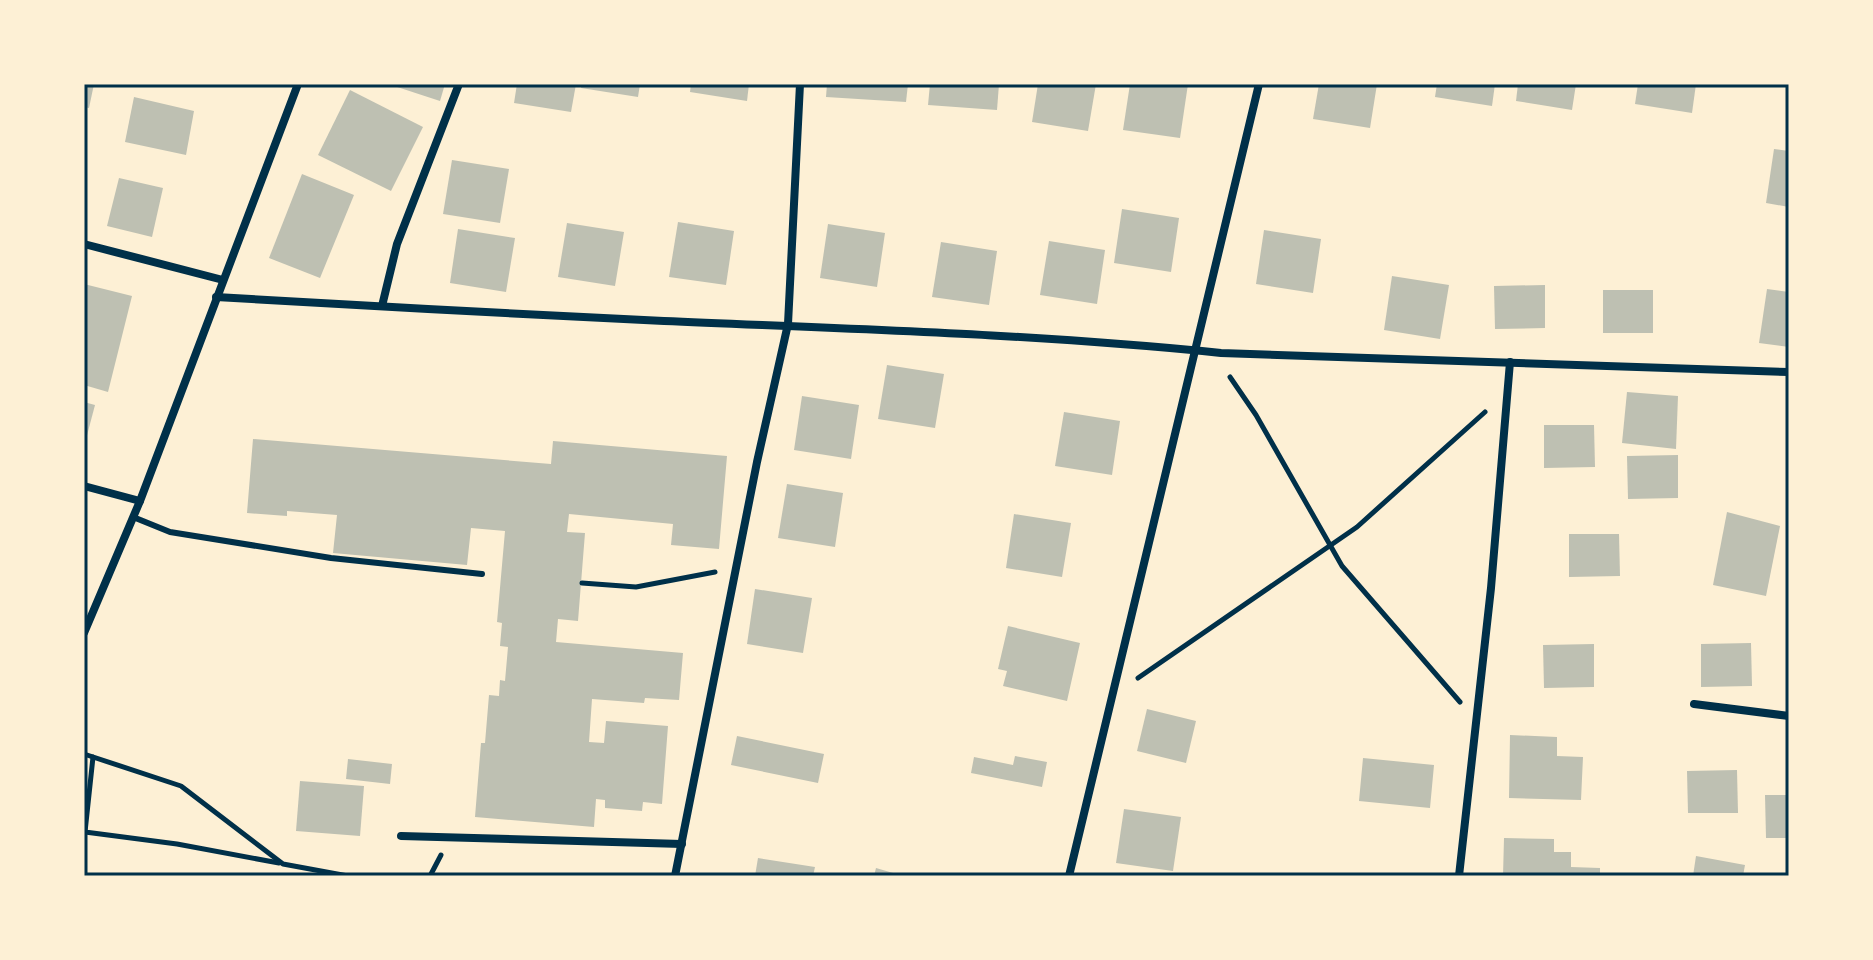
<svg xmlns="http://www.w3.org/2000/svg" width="1873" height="960" font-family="Commissioner,sans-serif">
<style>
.building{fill:#bec0b2}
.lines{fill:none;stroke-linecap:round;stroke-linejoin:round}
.path{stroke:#003049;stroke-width:5}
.service{stroke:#003049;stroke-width:6}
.minor{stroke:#003049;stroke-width:8}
.neatline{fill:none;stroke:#003049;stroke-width:3}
</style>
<rect width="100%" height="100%" fill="#fdf0d5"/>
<g class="building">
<path d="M84 84H94L89 108 84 107Z"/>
<path d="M388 84H445L440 101Z"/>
<path d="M517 84H576L571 112 514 103Z"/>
<path d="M582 84H640L638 97 581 88Z"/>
<path d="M691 84H749L747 101 690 92Z"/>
<path d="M827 84H908L906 102 826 97Z"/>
<path d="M930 84H999L997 110 928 105Z"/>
<path d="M1038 84H1096L1088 131 1032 122Z"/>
<path d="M1130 84H1188L1180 138 1123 130Z"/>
<path d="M1319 84H1377L1370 128 1313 119Z"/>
<path d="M1437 84H1495L1492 106 1435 97Z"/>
<path d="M1518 84H1576L1572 110 1516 101Z"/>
<path d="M1638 84H1696L1692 113 1635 104Z"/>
<path d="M350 90 423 127 391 191 318 155Z"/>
<path d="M134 97 194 111 186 155 125 142Z"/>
<path d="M1774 149 1789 151V207L1766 203Z"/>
<path d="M452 160 509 169 500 223 443 214Z"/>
<path d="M302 174 354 195 320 278 269 258Z"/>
<path d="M119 178 163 188 152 237 107 226Z"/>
<path d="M1122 209 1179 218 1171 272 1114 263Z"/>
<path d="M678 222 734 231 726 285 669 277Z"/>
<path d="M567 223 624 232 615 286 558 277Z"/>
<path d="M828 224 885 233 877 287 820 278Z"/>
<path d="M458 229 515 238 506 292 450 283Z"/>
<path d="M1264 230 1321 239 1313 293 1256 284Z"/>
<path d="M1049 241 1105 250 1097 304 1040 295Z"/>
<path d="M941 242 997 251 989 305 932 297Z"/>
<path d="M1392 276 1449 285 1440 339 1384 330Z"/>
<path d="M84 284 132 296 108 392 84 385Z"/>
<path d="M1545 285V328L1495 329 1494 286Z"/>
<path d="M1767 289 1789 292V347L1759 343Z"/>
<rect x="1603" y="290" width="50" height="43"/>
<path d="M887 365 944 374 935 428 878 419Z"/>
<path d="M1627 392 1678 396 1676 449 1622 443Z"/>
<path d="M802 396 859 405 851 459 794 450Z"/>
<path d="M84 402 95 405 85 443H84Z"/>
<path d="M1064 412 1120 421 1112 475 1055 466Z"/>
<path d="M1544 425H1594L1595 467 1544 468Z"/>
<path d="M253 439 551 464 553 441 727 456 719 549 671 545 673 524 569 514 567 532 585 533 578 621 558 619 556 642 683 653 679 700 645 698 644 703 592 699 589 742 604 743 606 721 668 726 662 804 643 802 642 811 605 808V800L596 799 594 827 475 817 481 743H485L489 695 499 696 500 680 505 681 508 647 500 646 502 623 497 622 505 531 471 528 467 565 333 553 337 515 287 511V516L247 513Z"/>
<path d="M1678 455V498L1628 499 1627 456Z"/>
<path d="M787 484 843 493 835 547 778 538Z"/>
<path d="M1727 512 1780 526 1766 596 1713 585Z"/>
<path d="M1014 514 1071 523 1062 577 1006 568Z"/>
<path d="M1569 534H1619L1620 576 1569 577Z"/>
<path d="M755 589 812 598 803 653 747 644Z"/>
<path d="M1008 626 1080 643 1067 701 1003 686 1007 671 998 669Z"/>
<path d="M1751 643 1752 686 1701 687V644Z"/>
<path d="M1594 644V687L1544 688 1543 645Z"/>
<path d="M1147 709 1196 721 1186 763 1137 751Z"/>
<path d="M1510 735 1557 737V756L1583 757 1581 800 1509 798Z"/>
<path d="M737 736 824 754 818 783 731 765Z"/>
<path d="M1015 756 1047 762 1042 787 971 773 974 757 1013 765Z"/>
<path d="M1363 758 1434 765 1430 808 1359 801Z"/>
<path d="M348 759 392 764 390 784 346 779Z"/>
<path d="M1737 770 1738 813H1688L1687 771Z"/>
<path d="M300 781 364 786 360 836 296 831Z"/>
<path d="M1765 795H1789V838H1766Z"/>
<path d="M1124 809 1181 817 1173 871 1116 863Z"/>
<path d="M1504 838 1554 839V852H1571V867L1600 868V876H1503Z"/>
<path d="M1696 856 1745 865 1743 876H1693Z"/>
<path d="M758 858 815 867 813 876H755Z"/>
<path d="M876 868 900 875V876H874Z"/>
</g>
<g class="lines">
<g class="path">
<path d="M1230 377 1256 415 1342 566 1460 702"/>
<path d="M582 583 636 587 715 572"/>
<path d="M1138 678 1357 527 1485 412"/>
<path d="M84 754 181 786 283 864 348 876"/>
<path d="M93 757 85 832 177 844 279 863"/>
<path d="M430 876 441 855"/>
</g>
<path class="service" d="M133 517 170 532 331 558 482 574"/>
<g class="minor">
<path d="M84 244 223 280"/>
<path d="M216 297C365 306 515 314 664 321 850 329 1036 334 1221 353L1789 372"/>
<path d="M382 306 397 244 459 84"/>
<path d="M84 486 140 501"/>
<path d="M84 633 140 501 298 84"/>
<path d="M1694 704 1789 716"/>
<path d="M401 836 682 844"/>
<path d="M675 876 757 462 788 324 800 84"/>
<path d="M1069 876 1259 84"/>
<path d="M1459 876 1491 588 1510 362"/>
</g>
</g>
<rect width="1873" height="960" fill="none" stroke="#fdf0d5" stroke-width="172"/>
<rect x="86" y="86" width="1701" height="788" class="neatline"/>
</svg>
